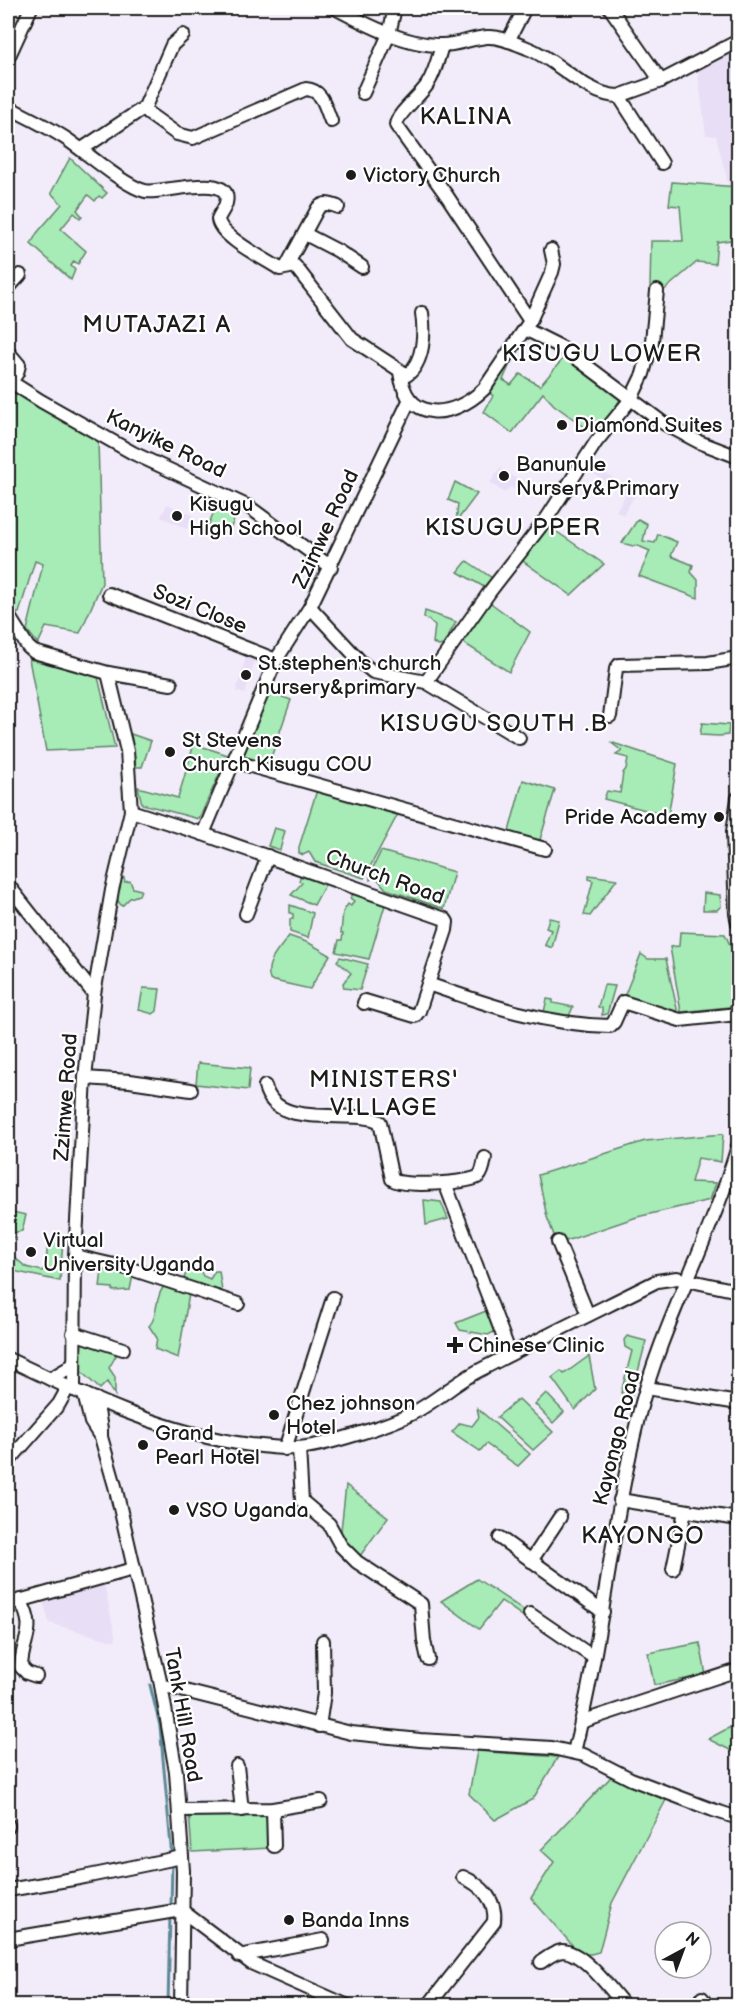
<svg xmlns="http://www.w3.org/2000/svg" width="746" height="2013" font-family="'Balsamiq Sans',sans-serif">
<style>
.built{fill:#e8def6}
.green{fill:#a7ebb7;stroke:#62846a;stroke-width:1.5}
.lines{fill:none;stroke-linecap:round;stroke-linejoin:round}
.stream{stroke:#5c8995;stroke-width:3}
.minor-casing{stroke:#1c1c1c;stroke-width:16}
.minor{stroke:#fff;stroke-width:12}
.poi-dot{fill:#1c1c1c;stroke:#fff;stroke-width:2}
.labels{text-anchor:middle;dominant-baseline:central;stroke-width:4.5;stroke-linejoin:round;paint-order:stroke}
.poi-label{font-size:21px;fill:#1c1c1c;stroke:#fff;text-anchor:start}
.street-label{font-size:21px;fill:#1c1c1c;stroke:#fff}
.quarter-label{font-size:24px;letter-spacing:1.5px;fill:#1c1c1c;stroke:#fff}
</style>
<rect width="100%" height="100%" fill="#f2ecfa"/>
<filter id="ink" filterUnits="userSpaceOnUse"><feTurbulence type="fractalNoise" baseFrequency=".0167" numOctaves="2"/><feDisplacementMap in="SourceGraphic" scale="12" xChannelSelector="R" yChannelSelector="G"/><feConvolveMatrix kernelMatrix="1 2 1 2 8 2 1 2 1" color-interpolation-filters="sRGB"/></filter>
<g filter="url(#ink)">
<g class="built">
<path d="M738 47V191L730 192 716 136 706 135 697 67Z"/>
<path d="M500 468 526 485 520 493 510 487 505 493 490 483Z"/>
<path d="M597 468 637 492 623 515 616 511 626 494 594 474Z"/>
<path d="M167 504 193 515 187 529 161 517Z"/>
<path d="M246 657 255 660 245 694 236 691Z"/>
<path d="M103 1579 116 1640H109L49 1623 42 1596Z"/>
</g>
<g class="green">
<path d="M70 158 107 193 102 198 99 196 95 201 88 195 77 210 82 216 80 218 74 213 61 229 86 251 78 264 74 261 71 266 75 270 71 280 31 244 37 233 62 204 51 193Z"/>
<path d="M672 182 738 187V239L717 242 715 264 697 262 662 292 650 289 651 241H683L680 206 669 205Z"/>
<path d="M566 355 621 398 605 425 596 435 554 405 543 393 512 433 484 412 493 396 489 392 505 364 509 366 503 380 511 385 520 374 540 386Z"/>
<path d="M13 390 98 440 102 583 80 633 46 627 38 644 27 630 43 564 35 561 19 613H14L8 596V397Z"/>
<path d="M455 482 477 494 456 522 458 504 448 500Z"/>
<path d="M217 504 237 513 228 534 208 526Z"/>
<path d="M638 519 647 524 643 541 655 543 658 534 677 542 671 556 693 565 691 572 698 580V598L639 576 650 551 636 545 633 546 622 543Z"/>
<path d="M546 530H554L604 564 571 595 520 559 541 532Z"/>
<path d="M467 561 492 578 484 587 458 572Z"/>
<path d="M488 601 530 632 509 672 459 640Z"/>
<path d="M425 611 456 622 443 645 438 646 433 643 435 625 424 617Z"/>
<path d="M29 659 98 677 115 748 46 751Z"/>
<path d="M266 691 291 700 268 766 240 758Z"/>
<path d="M702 723 729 725 728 735 719 736 700 735Z"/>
<path d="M131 734 151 741 142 767H136Z"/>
<path d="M610 742 677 764 668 816 604 799 607 791 620 793 623 773 626 769 628 758 616 755 622 751Z"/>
<path d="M194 744 228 755 199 819 142 804 138 787 178 798Z"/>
<path d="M523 780 555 790 539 843 508 835Z"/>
<path d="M317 790 398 814 364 878 315 862 309 852 303 855 299 853V847Z"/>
<path d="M274 828 285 831 280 850 268 846Z"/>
<path d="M381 851 454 872 444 909 386 889 375 876 370 880V874Z"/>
<path d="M302 871 328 879 314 905 291 895 302 883 299 881Z"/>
<path d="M589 875 617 879 590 916 584 915 593 881 589 879Z"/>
<path d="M120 878H124L125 882 130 881 133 888 141 890 139 895 130 898 122 906C113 898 117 888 120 878Z"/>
<path d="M355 892 385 905 369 959 336 952 339 940H342L343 933H341L343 912 348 904 351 906 354 901 350 898Z"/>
<path d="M704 893 720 895 721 906 717 910H703Z"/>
<path d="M290 905 313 913 308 938 290 932V919H293V914L290 913Z"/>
<path d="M549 918 559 920 552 948 545 945 551 930 546 928Z"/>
<path d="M680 932 725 934 738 963V1006L681 1012 670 947 679 946Z"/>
<path d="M289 936 309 943 330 955 310 989 270 980C264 962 280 949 289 936Z"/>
<path d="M641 954 648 959H666L678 1013 656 1008 624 997Z"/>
<path d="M340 957 368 964 360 990 344 988 343 983 351 973 337 961Z"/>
<path d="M604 985 615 986 607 1014 602 1015V1008L598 1007Z"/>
<path d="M143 988 160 989 157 1011 153 1014 139 1010Z"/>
<path d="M547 999 553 1000V1003L573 1007 569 1016 544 1012Z"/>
<path d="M198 1063 250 1068 248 1090 196 1084Z"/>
<path d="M723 1134 721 1162 698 1158 691 1182 716 1183 710 1200 637 1217 563 1242 555 1238 547 1217 538 1175 645 1141Z"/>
<path d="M424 1200 441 1202 448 1219 426 1225Z"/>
<path d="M8 1211 26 1215 22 1231 16 1232 8 1249Z"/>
<path d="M48 1239 63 1241 60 1281 8 1270V1252L26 1267 42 1271 46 1265Z"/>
<path d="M102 1270 133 1275 130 1290 113 1291V1288L100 1287Z"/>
<path d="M192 1270H200L203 1276 210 1279 215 1271H219L222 1291 184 1280 185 1275Z"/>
<path d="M164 1286 189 1294 178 1358 155 1349 157 1338 149 1326C157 1317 155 1307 159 1296 160 1292 162 1289 164 1286Z"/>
<path d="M486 1311 494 1332 488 1335 460 1330 456 1323Z"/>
<path d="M627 1336 646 1341 632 1395 621 1393 632 1351 625 1347 624 1340Z"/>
<path d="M79 1340 117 1354 109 1368 115 1377V1395L107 1382 100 1389 78 1369Z"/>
<path d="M589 1356 595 1389 575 1410 552 1378 561 1371 564 1374Z"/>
<path d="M546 1393 564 1412 553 1423 535 1404Z"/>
<path d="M519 1399 553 1432 533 1450 497 1417Z"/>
<path d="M477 1408 530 1454 518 1466 486 1444 480 1451 452 1432 460 1423 472 1426 479 1417Z"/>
<path d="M346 1485 388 1517 360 1556 339 1538 341 1530Z"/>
<path d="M477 1579 528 1613 524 1617 501 1601 479 1629 441 1601Z"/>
<path d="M700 1643 706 1675 654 1685 648 1653Z"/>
<path d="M738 1723V1754L708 1739Z"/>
<path d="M477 1751 558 1757 533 1799 495 1820 469 1794Z"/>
<path d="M611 1777 666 1800 612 1903 599 1952 591 1954H580L531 1898 554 1862 541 1850Z"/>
<path d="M189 1813H269L271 1848 192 1852Z"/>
</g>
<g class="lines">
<g class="stream">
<path d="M26 1361 51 1372"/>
<path d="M150 1685 160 1726 172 1857"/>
<path d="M171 1908 172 1863"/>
<path d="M187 1983 188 2006"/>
<path d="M168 2006 170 1914"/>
</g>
<g class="minor-casing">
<g id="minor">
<path d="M335 8C365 24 407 46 442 45 457 45 472 38 487 37 500 36 515 43 527 48 556 58 586 96 619 96L661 81 738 41"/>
<path d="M610 8 661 81"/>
<path d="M508 41 525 8"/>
<path d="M442 45C438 59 435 73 427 85 419 97 397 114 396 125L447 196 530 321"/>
<path d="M8 58 31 8"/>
<path d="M363 93 389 34 395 8"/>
<path d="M619 96 662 163"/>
<path d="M8 107C27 117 47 126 65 138 85 151 124 186 145 191 160 195 234 170 226 203 225 208 220 214 218 219 219 236 263 258 277 267L280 269 295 266 352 339 407 375C424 362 425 333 422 313"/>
<path d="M144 109 172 45 183 35"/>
<path d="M82 149 142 109 177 134 193 138 306 89C323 90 325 107 331 121"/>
<path d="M305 234 338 251 362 267"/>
<path d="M286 267 318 208C325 202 329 204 338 207"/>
<path d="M8 288 20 275"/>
<path d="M525 329 563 348 663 423 699 442 738 457"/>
<path d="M8 352 19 365 17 373 8 386"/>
<path d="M400 372C406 424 453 419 484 389L530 321 552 272 554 264 551 250"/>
<path d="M11 382 41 401 133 453 249 507 331 567"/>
<path d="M109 594 276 660"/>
<path d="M310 607 361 662 373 672 426 682 519 738"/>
<path d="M8 615 28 647 34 652 108 673 171 684"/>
<path d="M426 682 491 590 547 518 596 442 631 399 643 374 652 341 657 291"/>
<path d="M610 716 616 669 619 665 708 663 738 658"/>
<path d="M233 761 545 849"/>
<path d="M738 798 733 832 736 914 738 923"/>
<path d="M131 811 203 834 445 919 447 922 446 930 428 984C488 1005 545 1025 610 1026L614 1022 623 1002 680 1020 738 1014"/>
<path d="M203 834 276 660 310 607 409 401"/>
<path d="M8 885 94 994"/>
<path d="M246 914 268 856"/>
<path d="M364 1003 365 1001 415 1016 419 1011 428 984"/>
<path d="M85 1078 130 1081 191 1090"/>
<path d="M265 1086C275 1132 353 1107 380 1122L392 1179C400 1188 471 1183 479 1176 483 1172 484 1163 485 1158"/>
<path d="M445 1183 510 1354"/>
<path d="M558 1242 588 1315"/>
<path d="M75 1256 131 1269 238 1304"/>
<path d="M73 1333 123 1349"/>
<path d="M8 1359C85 1396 165 1434 251 1445 266 1446 281 1449 296 1448 322 1447 390 1425 413 1413 436 1401 455 1383 478 1371 537 1340 597 1311 657 1281L677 1278 738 1291"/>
<path d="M50 1379 67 1369 74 1362"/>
<path d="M647 1388 738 1403"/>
<path d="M74 1390 75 1256 85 1078 94 994 112 890 131 811 127 751 108 673"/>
<path d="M84 1394 91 1422 100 1436"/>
<path d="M96 1399 101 1429V1437L115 1486 161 1685 176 1772 183 1871 181 2006"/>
<path d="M299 1448 302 1501 329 1524 341 1546 357 1562 421 1604 424 1641 428 1659"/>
<path d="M285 1449 333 1298"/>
<path d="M8 1462 59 1404 65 1393V1386"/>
<path d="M620 1500 738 1519"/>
<path d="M500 1538 603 1612"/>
<path d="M531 1561 560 1517"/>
<path d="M673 1569 685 1511"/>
<path d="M20 1600C38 1632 22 1637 21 1667L27 1673 36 1676"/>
<path d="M8 1604 133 1569"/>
<path d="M530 1614 593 1657"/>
<path d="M161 1685 351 1733 420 1740 552 1748 584 1755 631 1779 713 1810 738 1818"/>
<path d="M581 1722 738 1670"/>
<path d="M319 1726 324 1693 323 1641"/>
<path d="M574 1752C602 1642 611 1528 638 1418 661 1324 711 1239 738 1146"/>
<path d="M237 1766 242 1810"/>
<path d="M273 1809 274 1846"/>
<path d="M180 1810 273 1809 321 1801"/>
<path d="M8 1825V1827"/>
<path d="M8 1890 79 1878 182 1857"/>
<path d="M8 1939 181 1910 251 1963 348 2006"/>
<path d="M239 1956 323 1940"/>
<path d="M541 1962C547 1958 554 1952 562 1951 583 1951 611 1990 625 2006"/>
<path d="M702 1998 707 2006"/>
<path d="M428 2006 494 1922C497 1900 481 1885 463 1877"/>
</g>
</g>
<use href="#minor" class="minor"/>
</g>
</g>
<g class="poi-dot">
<circle cx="351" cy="175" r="6"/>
<circle cx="562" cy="425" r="6"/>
<circle cx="504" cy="476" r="6"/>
<circle cx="177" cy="516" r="6"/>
<circle cx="246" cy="675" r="6"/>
<circle cx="170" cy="752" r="6"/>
<circle cx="719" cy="817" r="6"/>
<circle cx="31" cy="1252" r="6"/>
<path d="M452 1336h6v6h6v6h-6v6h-6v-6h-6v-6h6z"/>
<circle cx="274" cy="1415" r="6"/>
<circle cx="143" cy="1445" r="6"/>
<circle cx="174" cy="1510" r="6"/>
<circle cx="289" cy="1920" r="6"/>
</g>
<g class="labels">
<g class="poi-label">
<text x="363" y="175">Victory Church</text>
<text x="574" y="425">Diamond Suites</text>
<text x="516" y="464">Banunule<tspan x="516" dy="24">Nursery&amp;Primary</tspan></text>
<text x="189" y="504">Kisugu<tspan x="189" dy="24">High School</tspan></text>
<text x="258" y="663">St.stephen's church<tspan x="258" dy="24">nursery&amp;primary</tspan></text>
<text x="182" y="740">St Stevens<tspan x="182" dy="24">Church Kisugu COU</tspan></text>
<text x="707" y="817" text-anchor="end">Pride Academy</text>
<text x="43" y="1240">Virtual<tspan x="43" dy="24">University Uganda</tspan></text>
<text x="468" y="1345">Chinese Clinic</text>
<text x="286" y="1403">Chez johnson<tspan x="286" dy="24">Hotel</tspan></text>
<text x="155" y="1433">Grand<tspan x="155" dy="24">Pearl Hotel</tspan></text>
<text x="186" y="1510">VSO Uganda</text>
<text x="301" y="1920">Banda Inns</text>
</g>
<g class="street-label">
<text transform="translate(166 444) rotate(26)">Kanyike Road</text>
<text transform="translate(326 529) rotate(-65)">Zzimwe Road</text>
<text transform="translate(200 609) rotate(22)">Sozi Close</text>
<text transform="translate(385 877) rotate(20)">Church Road</text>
<text transform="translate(66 1097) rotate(-86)">Zzimwe Road</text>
<text transform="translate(617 1438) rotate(-76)">Kayongo Road</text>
<text transform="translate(183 1715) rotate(80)">Tank Hill Road</text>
</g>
<g class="quarter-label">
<text x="466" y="116">KALINA</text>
<text x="157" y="324">MUTAJAZI A</text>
<text x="602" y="353">KISUGU LOWER</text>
<text x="513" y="527">KISUGU PPER</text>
<text x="494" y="723">KISUGU SOUTH .B</text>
<text x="384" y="1079">MINISTERS'<tspan x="384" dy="28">VILLAGE</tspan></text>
<text x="643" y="1535">KAYONGO</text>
</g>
</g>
<rect width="746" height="2013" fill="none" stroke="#fff" stroke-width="30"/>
<rect x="15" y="15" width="716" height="1983" fill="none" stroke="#1c1c1c" stroke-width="2" filter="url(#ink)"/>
<g transform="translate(683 1950) rotate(41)"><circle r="28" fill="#ffffff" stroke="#a4a4a4" stroke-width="1.5"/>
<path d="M0-4.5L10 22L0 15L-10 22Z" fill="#1c1c1c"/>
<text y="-9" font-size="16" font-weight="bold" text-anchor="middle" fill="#1c1c1c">N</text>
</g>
</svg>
